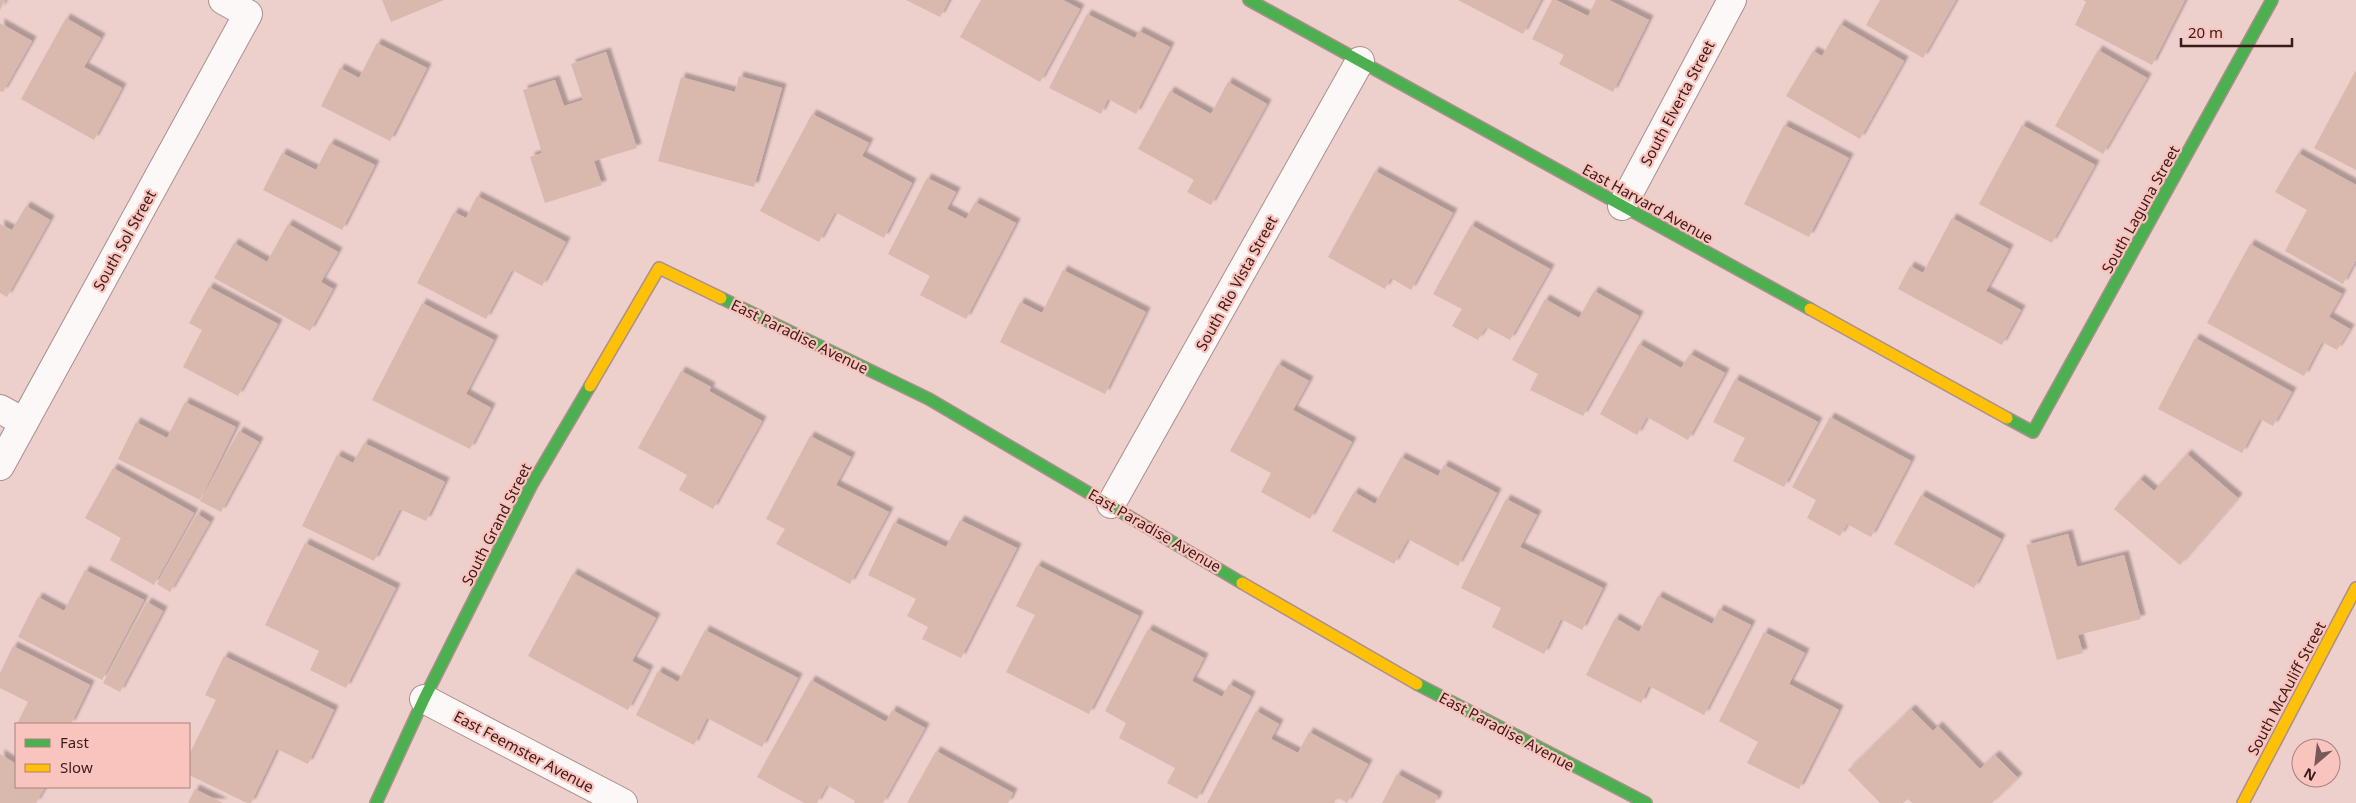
<svg xmlns="http://www.w3.org/2000/svg" width="2356" height="803" font-family="'Noto Sans',sans-serif">
<style>
.building{fill:#d9b8ae;filter:url(#shadow)}
.lines{fill:none;stroke-linecap:round;stroke-linejoin:round}
.street-casing{stroke:#ab8f8d;stroke-width:30}
.fast-casing{stroke:#ab8f8d;stroke-width:14}
.slow-casing{stroke:#ab8f8d;stroke-width:14}
.street{stroke:#fcf8f7;stroke-width:28}
.fast{stroke:#4caf50;stroke-width:11}
.slow{stroke:#ffc107;stroke-width:11}
.labels{text-anchor:middle;dominant-baseline:central;stroke-width:4.5;stroke-linejoin:round;paint-order:stroke}
.street-label{font-size:15px;fill:#3b1a18;stroke:#fac4be}
</style>
<defs>
<filter id="shadow"><feDropShadow dx="4.5" dy="-4.5" stdDeviation="1" flood-color="#0004"/></filter>
</defs>
<rect width="100%" height="100%" fill="#edcfcc"/>
<g class="building">
<path d="M0 0H5L0 10Z"/>
<path d="M382 0H444L391 22Z"/>
<path d="M906 0H949L940 17Z"/>
<path d="M981 0H1063L1080 9 1040 82 960 37Z"/>
<path d="M1458 0H1541L1523 34Z"/>
<path d="M1552 0H1556L1588 16 1596 0H1609L1649 20 1613 92 1559 64 1564 55 1532 39Z"/>
<path d="M1880 0H1956L1923 58 1866 25Z"/>
<path d="M2083 0H2185L2152 65 2075 25 2086 2Z"/>
<path d="M1087 14 1135 38 1139 31 1170 47 1136 114 1108 99 1101 114 1049 88Z"/>
<path d="M66 18 101 38 84 67 122 88 94 140 21 99Z"/>
<path d="M0 23 32 41 3 92 0 91Z"/>
<path d="M1840 24 1904 61 1860 139 1786 96 1813 51 1822 56Z"/>
<path d="M377 43 427 68 390 141 321 106 340 68 359 78Z"/>
<path d="M2098 50 2147 78 2103 154 2055 126Z"/>
<path d="M606 52 637 148 594 161 602 185 545 203 530 157 542 153 523 90 555 80 564 106 583 100 571 64Z"/>
<path d="M2355 72H2356V170L2314 148Z"/>
<path d="M739 76 782 88 754 187 658 161 681 77 735 92Z"/>
<path d="M1228 82 1267 104 1211 205 1187 192 1194 180 1138 149 1170 91 1211 114Z"/>
<path d="M812 114 869 143 862 156 912 183 884 238 835 212 819 242 760 211Z"/>
<path d="M1784 125 1849 158 1809 237 1744 204Z"/>
<path d="M2022 125 2095 165 2052 243 1979 204Z"/>
<path d="M330 143 375 165 342 230 263 190 282 153 316 170Z"/>
<path d="M2298 153 2356 185V260L2343 284 2285 251 2307 210 2275 192Z"/>
<path d="M1375 171 1453 213 1411 290 1391 278 1385 289 1328 257Z"/>
<path d="M927 178 956 192 947 209 966 219 975 202 1016 223 966 319 920 295 930 276 888 254Z"/>
<path d="M477 196 566 242 542 286 512 270 486 319 417 283 454 212 466 218Z"/>
<path d="M26 206 50 220 7 297 0 293V224L12 230Z"/>
<path d="M1952 218 2009 249 1986 291 2021 310 2002 345 1898 289 1910 266 1923 273Z"/>
<path d="M288 224 338 252 321 282 333 289 310 331 214 278 234 243 267 262Z"/>
<path d="M1471 225 1550 269 1510 340 1486 327 1478 340 1452 326 1462 309 1433 294Z"/>
<path d="M2250 244 2342 294 2329 317 2350 329 2337 350 2322 342 2304 376 2207 323Z"/>
<path d="M1063 270 1146 312 1105 394 1000 342 1020 302 1042 313Z"/>
<path d="M209 287 278 324 238 396 183 367 202 330 189 323Z"/>
<path d="M1594 291 1639 316 1583 416 1530 390 1538 374 1512 360 1545 299 1579 318Z"/>
<path d="M422 303 494 340 466 394 491 408 470 449 372 400Z"/>
<path d="M2195 338 2292 392 2273 426 2260 419 2242 453 2158 409Z"/>
<path d="M1639 344 1681 368 1690 354 1725 373 1688 440 1647 417 1637 435 1600 414Z"/>
<path d="M1278 364 1309 381 1293 410 1352 442 1310 519 1261 492 1271 473 1230 451Z"/>
<path d="M681 371 711 387 709 391 762 421 713 509 679 490 687 475 638 448Z"/>
<path d="M1735 379 1818 422 1784 487 1733 461 1745 438 1713 422Z"/>
<path d="M185 402 236 427 200 500 118 459 136 422 167 438Z"/>
<path d="M1830 417 1911 461 1871 537 1847 524 1840 536 1807 518 1816 500 1792 487Z"/>
<path d="M239 431 259 442 221 512 200 501Z"/>
<path d="M810 436 851 457 836 485 889 512 850 584 776 544 785 529 766 519Z"/>
<path d="M364 443 445 482 426 521 400 509 374 561 302 526 337 455 353 463Z"/>
<path d="M2187 454 2238 498 2180 565 2114 509 2140 479 2154 491Z"/>
<path d="M1401 457 1438 476 1444 465 1497 493 1458 566 1408 539 1394 564 1332 531 1354 492 1375 504Z"/>
<path d="M113 468 194 513 154 585 110 560 121 538 85 518Z"/>
<path d="M1921 495 2001 539 1974 588 1894 544Z"/>
<path d="M1506 499 1537 515 1520 547 1603 588 1582 630 1561 619 1544 654 1492 627 1501 608 1461 588Z"/>
<path d="M197 514 210 522 170 592 157 584Z"/>
<path d="M960 520 1017 548 961 658 922 639 928 627 907 616 916 599 868 575 894 522 946 547Z"/>
<path d="M2068 534 2077 567 2124 555 2141 619 2078 635 2083 653 2057 660 2026 545Z"/>
<path d="M305 543 396 588 346 688 310 670 319 651 265 625Z"/>
<path d="M1037 565 1139 616 1089 714 1006 672 1035 615 1016 606Z"/>
<path d="M85 570 144 600 102 680 18 637 38 597 64 611Z"/>
<path d="M573 573 656 618 632 661 649 670 628 710 528 656Z"/>
<path d="M1658 596 1712 624 1719 609 1751 625 1704 715 1649 686 1641 703 1586 675 1615 618 1639 632Z"/>
<path d="M147 602 163 611 120 692 103 683Z"/>
<path d="M1148 629 1204 658 1192 681 1222 697 1229 684 1251 696 1197 799 1167 783 1175 768 1119 738 1126 723 1105 711Z"/>
<path d="M705 630 798 678 762 747 707 718 694 745 636 715 658 671 678 682Z"/>
<path d="M1764 632 1805 653 1789 684 1839 710 1799 789 1747 763 1758 742 1719 721Z"/>
<path d="M13 646 90 685 71 724H17L28 702 0 688V673Z"/>
<path d="M224 656 334 710 308 764 277 749 251 803H247L189 775V755L216 700 205 695Z"/>
<path d="M811 680 886 722 892 710 925 728 883 803H854L855 801 827 785 817 803H804L757 777Z"/>
<path d="M1911 709 1933 731 1938 726 1980 769 1995 755 2018 778 1992 803H1912L1908 799 1903 803H1880L1848 770Z"/>
<path d="M1256 711 1279 724 1271 739 1298 753 1309 732 1368 764 1347 803 1337 797 1334 803H1207Z"/>
<path d="M936 751 1013 793 1008 803H907Z"/>
<path d="M0 754 16 764V787H45L36 803H0Z"/>
<path d="M1397 774 1438 796 1435 803H1382Z"/>
<path d="M195 789 223 803H188Z"/>
</g>
<g class="lines">
<g class="street-casing">
<g id="street">
<path d="M1622 206 1732 0"/>
<path d="M0 409 24 422"/>
<path d="M0 466 248 14 223 0"/>
<path d="M1111 504 1360 61"/>
<path d="M424 699 623 803"/>
</g>
</g>
<g class="fast-casing">
<g id="fast">
<path d="M1249 0 1810 309"/>
<path d="M721 298 929 399 1242 583"/>
<path d="M2007 418 2033 432 2272 0"/>
<path d="M1417 684 1646 803"/>
<path d="M376 803 424 699 531 486 590 386"/>
</g>
</g>
<g class="slow-casing">
<g id="slow">
<path d="M1810 309 2007 418"/>
<path d="M590 386 659 268 721 298"/>
<path d="M1242 583 1417 684"/>
<path d="M2243 803 2356 588"/>
</g>
</g>
<use href="#street" class="street"/>
<use href="#fast" class="fast"/>
<use href="#slow" class="slow"/>
</g>
<g class="labels">
<g class="street-label">
<text transform="translate(1677 103) rotate(-62)">South Elverta Street</text>
<text transform="translate(1648 203) rotate(29)">East Harvard Avenue</text>
<text transform="translate(2140 209) rotate(-61)">South Laguna Street</text>
<text transform="translate(124 240) rotate(-61)">South Sol Street</text>
<text transform="translate(1236 283) rotate(-61)">South Rio Vista Street</text>
<text transform="translate(800 336) rotate(26)">East Paradise Avenue</text>
<text transform="translate(496 524) rotate(-63)">South Grand Street</text>
<text transform="translate(1155 530) rotate(30)">East Paradise Avenue</text>
<text transform="translate(2286 688) rotate(-62)">South McAuliff Street</text>
<text transform="translate(1507 731) rotate(28)">East Paradise Avenue</text>
<text transform="translate(524 751) rotate(28)">East Feemster Avenue</text>
</g>
</g>
<rect x="15" y="723" width="175" height="65" fill="#fac4be" stroke="#ae807c"/>
<rect x="25" y="739" width="25" height="8" fill="#4caf50" stroke="#ae807c"/>
<text x="60" y="748" font-size="15" fill="#3b1a18">Fast</text>
<rect x="25" y="764" width="25" height="8" fill="#ffc107" stroke="#ae807c"/>
<text x="60" y="773" font-size="15" fill="#3b1a18">Slow</text>
<g transform="translate(2316 763) rotate(208)"><circle r="24" fill="#fac4be" stroke="#ae807c"/>
<path d="M0-4L9 19L0 12L-9 19Z" fill="#795957"/>
<text y="-8" font-size="14" font-weight="bold" text-anchor="middle" fill="#3b1a18">N</text>
</g>
<path d="M2181 38v8h111v-8" fill="none" stroke="#3b1a18" stroke-width="2.5"/>
<text x="2188" y="38" font-size="15" fill="#3b1a18" stroke="#fac4be" stroke-width="4" paint-order="stroke">20 m</text>
</svg>
